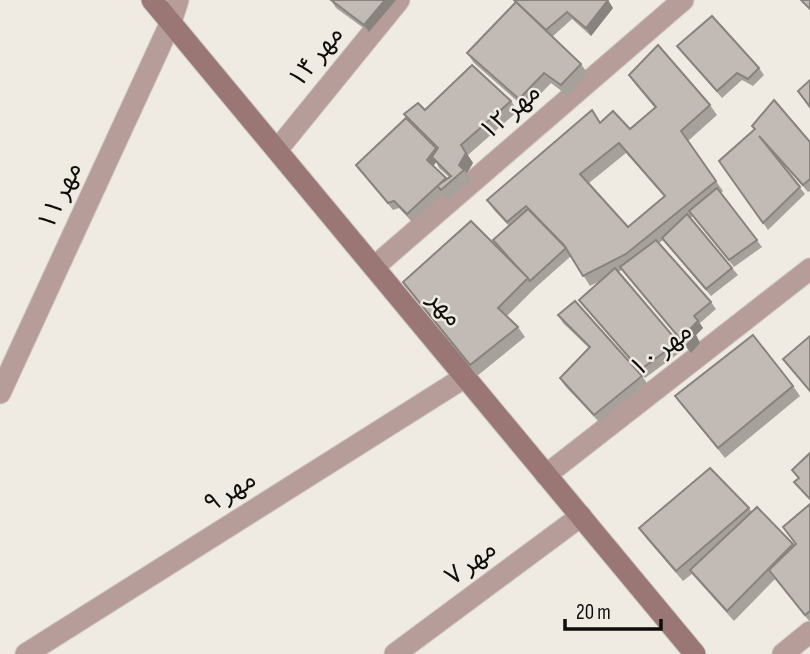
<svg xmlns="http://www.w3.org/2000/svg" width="810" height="654" font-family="'Sofia Sans Condensed','Noto Sans Arabic',sans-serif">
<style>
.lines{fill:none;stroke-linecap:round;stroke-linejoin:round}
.minor-casing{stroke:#cbc7c0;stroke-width:23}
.tertiary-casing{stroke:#cbc7c0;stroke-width:23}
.secondary-casing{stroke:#cbc7c0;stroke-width:23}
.minor{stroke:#b69d9a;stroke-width:21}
.tertiary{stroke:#b69d9a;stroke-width:21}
.secondary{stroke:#9a7774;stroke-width:21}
.wall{fill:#a7a19c;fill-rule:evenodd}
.shaded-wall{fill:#88837f}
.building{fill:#c2bbb5;stroke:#88837f;stroke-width:2;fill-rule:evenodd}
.labels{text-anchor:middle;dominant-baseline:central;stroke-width:5;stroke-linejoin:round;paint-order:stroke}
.street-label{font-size:26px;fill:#0e0d0a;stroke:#efebe3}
</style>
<rect width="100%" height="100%" fill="#efebe3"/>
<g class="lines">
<g class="minor-casing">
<g id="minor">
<path d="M277 150 399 0"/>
<path d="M374 267 683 0"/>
<path d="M0 393 171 22"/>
<path d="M546 475 810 269"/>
<path d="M26 654 465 377"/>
<path d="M395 654 581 516"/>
<path d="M783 654 810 632"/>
</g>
</g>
<g class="tertiary-casing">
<path id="tertiary" d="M171 22 178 0"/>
</g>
<g class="secondary-casing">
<path id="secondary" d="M152 0 695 654"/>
</g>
<use href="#minor" class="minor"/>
<use href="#tertiary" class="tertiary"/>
<use href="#secondary" class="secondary"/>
</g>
<g class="wall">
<path d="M331 0H396L369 32 336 8Z"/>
<path d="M514 0 613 8 591 36 572 19 552 37 581 64 588 74 568 96 551 83 526 109 474 63 467 53 516 3Z"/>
<path d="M677 46 759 68 764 75 753 86 742 80 722 98Z"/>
<path d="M629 75 710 105 717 115 688 141 723 191 721 193 762 247 734 267 693 216 690 218 738 275 711 296 663 240 659 243 711 302 716 309 700 323 703 328 696 335 700 343 691 353 622 270 618 272 683 350 645 378 579 300 602 280 590 286 571 256 535 288 507 316 518 327 525 337 477 376 403 282 506 256 493 240 509 226 494 210 487 200 600 122 630 129 655 108 636 85ZM626 153 664 196 628 227 589 183Z"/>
<path d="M511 101 518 111 468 155 473 163 467 173 471 180 448 200 443 194 412 222 399 208 393 210 356 165 409 121 404 114 425 110ZM436 162 439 168 449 177 447 179 433 166Z"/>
<path d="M810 142V191L808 192 772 152 805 194 768 230 719 161Z"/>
<path d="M558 315 642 376 647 383 599 422 565 386 560 378 589 348 563 323Z"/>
<path d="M793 386 800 396 725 458 675 396Z"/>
<path d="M810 504V622L775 579 734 621 692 574 683 581 646 538 639 528 749 508 752 512 757 507 794 546 795 544 783 527Z"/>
</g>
<g class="shaded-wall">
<path d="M385 0H396L369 32 364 25Z"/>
<path d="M608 0 613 8 591 36 586 28Z"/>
<path d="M461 145 473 163 467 173 459 165Z"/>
<path d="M436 148 441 155 432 157 436 162 432 168 427 160Z"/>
<path d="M694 316 703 328 696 335 700 343 691 353 686 346Z"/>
</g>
<g class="building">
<path d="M331 0H385L364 25Z"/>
<path d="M514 0H608L586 28 567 12 546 30Z"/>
<path d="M801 0H810V9Z"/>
<path d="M516 2 581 64 561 85 544 73 519 99 467 53Z"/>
<path d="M712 16 759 68 748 79 737 73 717 91 677 46Z"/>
<path d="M658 45 710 105 681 131 716 181 626 254 583 276 564 245 526 206 507 222 487 200 592 110 600 123 613 111 630 129 656 107 629 75ZM619 143 665 196 628 227 580 174Z"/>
<path d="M472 65 511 101 461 145 466 153 459 165 464 170 441 190 437 186 451 176 432 157 438 148 404 114 418 103 425 110Z"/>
<path d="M810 80V107L798 91Z"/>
<path d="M774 100 810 142V179L803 185 759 136 800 187 763 223 719 161 755 129 752 126Z"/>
<path d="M406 118 436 148 427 160 446 178 407 214 394 201 388 203 356 165Z"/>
<path d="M717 188 757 240 729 260 689 211Z"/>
<path d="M528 209 566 248 530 281 493 240Z"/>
<path d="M687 214 732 268 706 289 662 238Z"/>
<path d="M471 221 528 278 498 308 518 327 470 365 403 282Z"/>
<path d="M656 240 711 302 694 316 698 321 691 328 695 336 686 346 620 267Z"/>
<path d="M615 268 678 342 640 370 579 300Z"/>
<path d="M575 301 642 376 594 415 560 378 590 347 558 315Z"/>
<path d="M753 335 793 386 718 448 675 396Z"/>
<path d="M810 336V391L783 359Z"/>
<path d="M810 453V499L794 482 799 478 792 470Z"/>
<path d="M710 468 749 508 676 571 639 528Z"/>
<path d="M810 504V611L805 615 769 570 796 544 783 527Z"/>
<path d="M757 507 793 544 727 611 690 570Z"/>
</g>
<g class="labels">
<g class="street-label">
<text transform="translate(316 57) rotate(-51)">مهر ۱۴</text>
<text transform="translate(510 112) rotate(-41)">مهر ۱۲</text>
<text transform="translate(60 196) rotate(-65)">مهر ۱۱</text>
<text transform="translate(445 309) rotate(50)">مهر</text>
<text transform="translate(661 350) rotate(-38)">مهر ۱۰</text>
<text transform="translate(230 492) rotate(-32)">مهر ۹</text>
<text transform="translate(471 563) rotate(-37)">مهر ۷</text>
</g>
</g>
<path d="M565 619v10h96v-10" fill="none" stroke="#0e0d0a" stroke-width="3.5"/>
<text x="576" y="619" font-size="21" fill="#0e0d0a" stroke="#efebe3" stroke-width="5" paint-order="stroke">20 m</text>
</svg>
